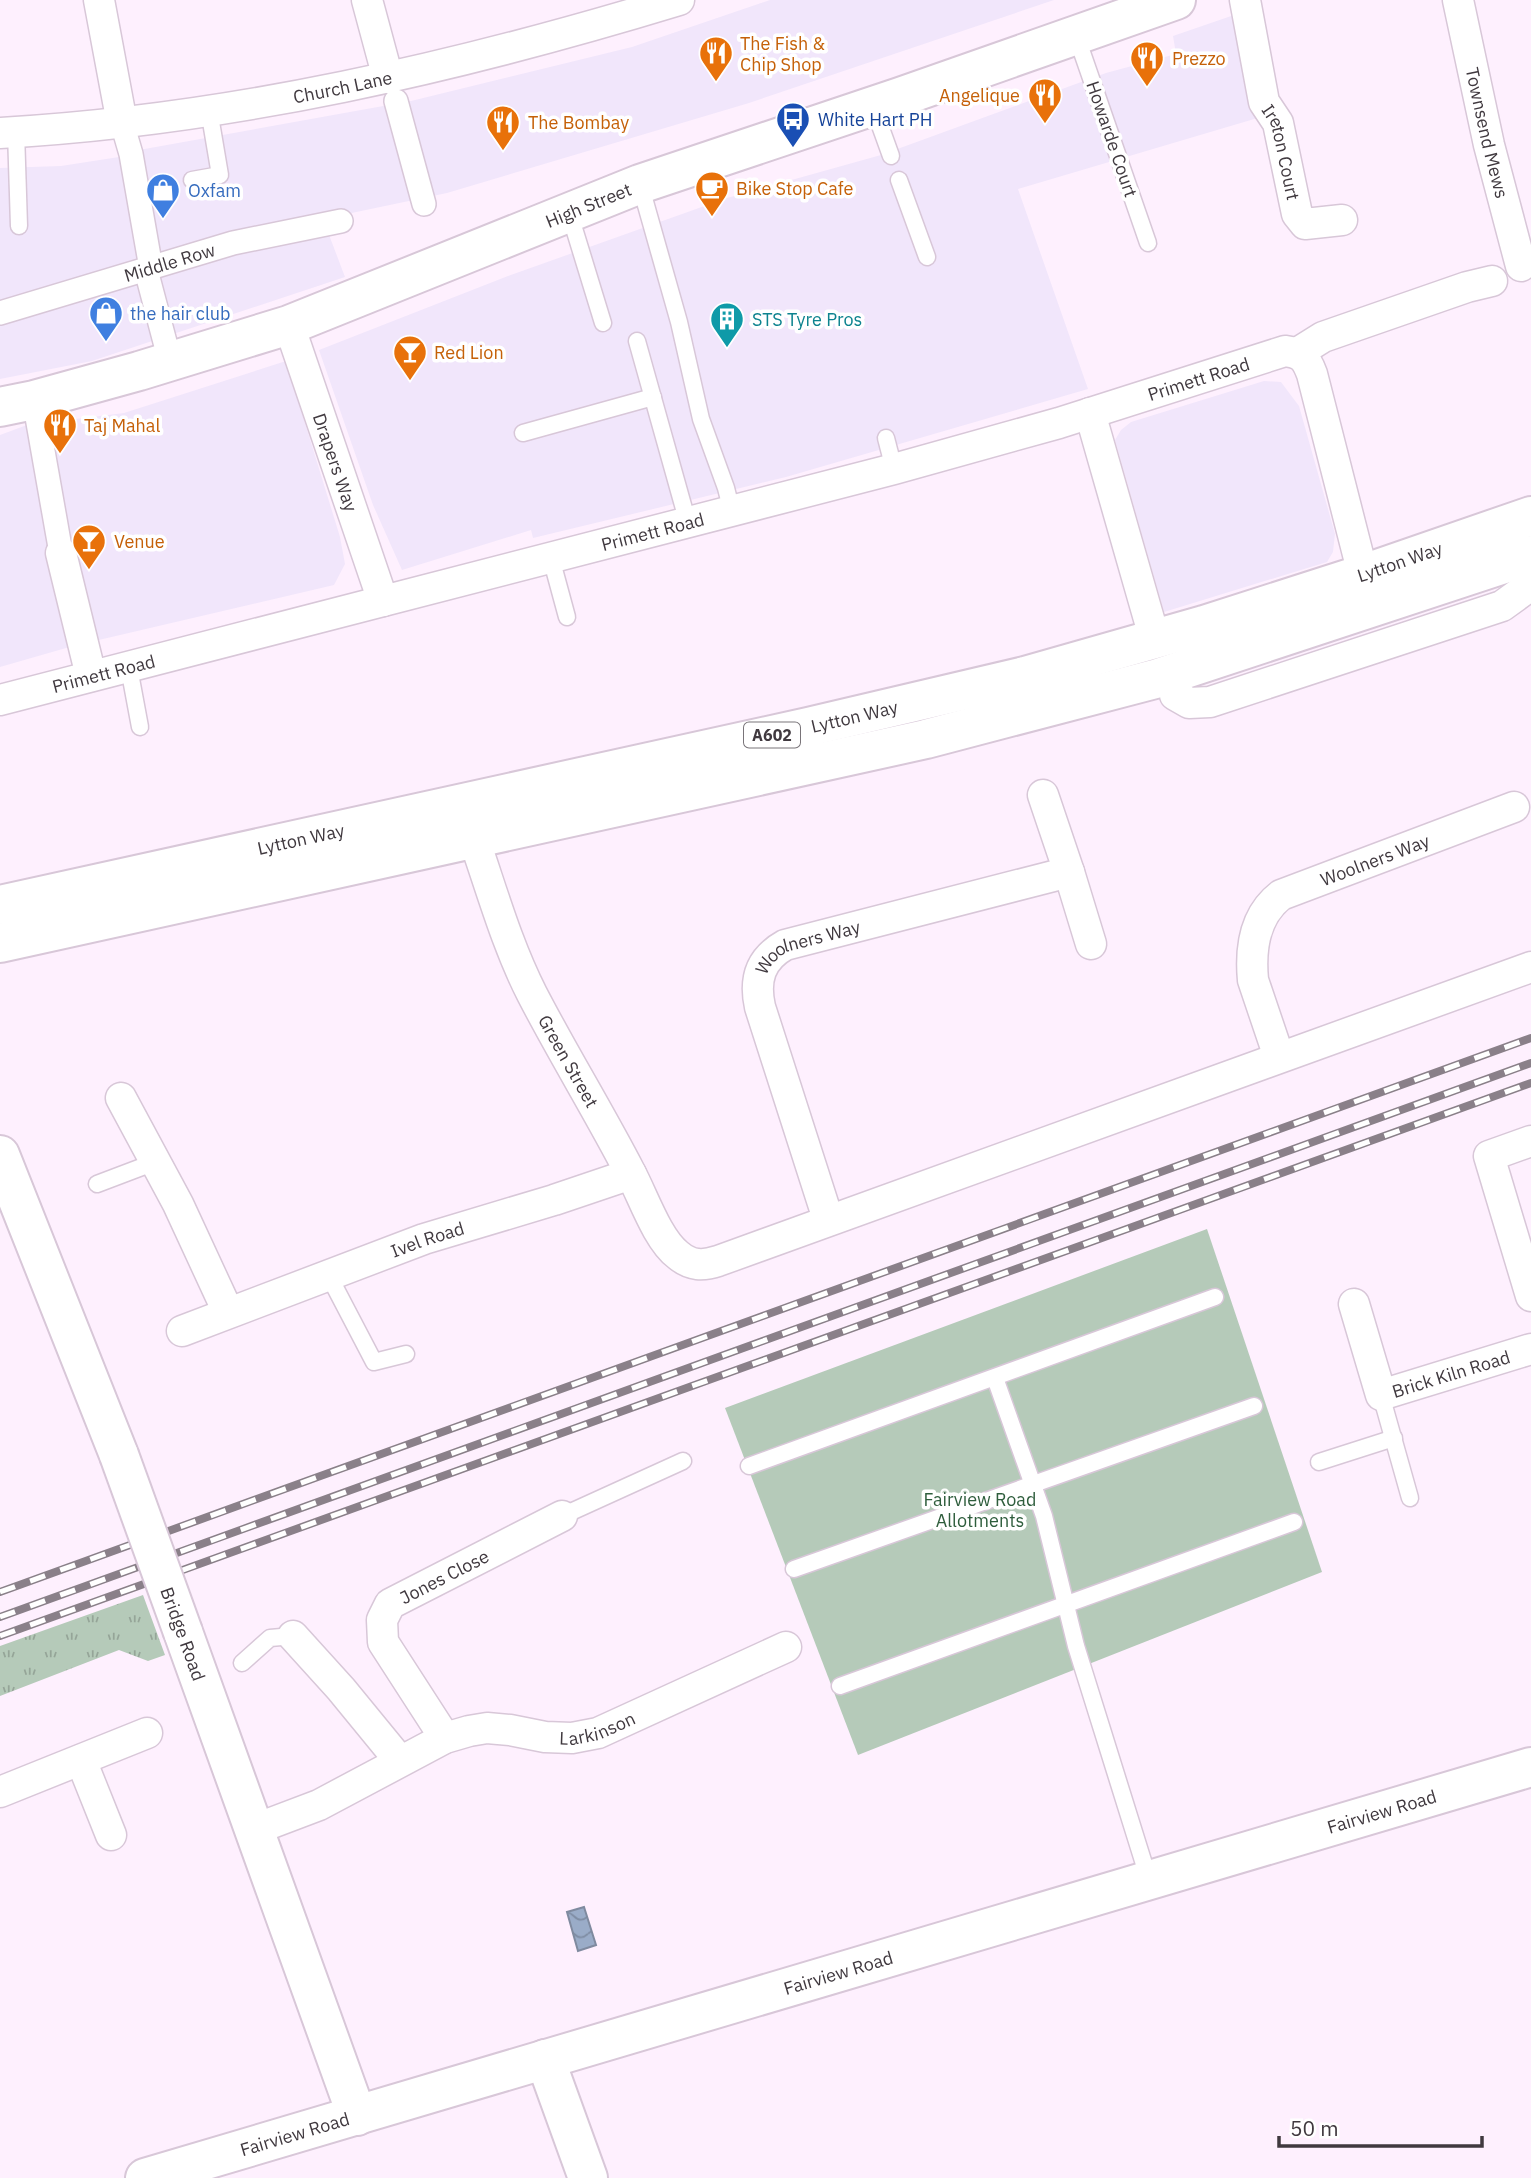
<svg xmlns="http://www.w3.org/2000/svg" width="1531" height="2178" font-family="'IBM Plex Sans',sans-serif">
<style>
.commercial{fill:#f1e6fb}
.grass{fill:url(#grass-tufts)}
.green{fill:#b5cab9}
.water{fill:url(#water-waves);stroke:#7f8a9f;stroke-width:2}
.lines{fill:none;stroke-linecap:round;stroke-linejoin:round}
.service-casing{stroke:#d8c7d8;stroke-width:19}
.pedestrian-casing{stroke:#d8c7d8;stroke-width:26}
.minor-casing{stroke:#d8c7d8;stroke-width:33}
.tertiary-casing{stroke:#d8c7d8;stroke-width:42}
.primary-casing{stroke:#d8c7d8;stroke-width:42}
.service{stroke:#fff;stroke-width:16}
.pedestrian{stroke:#fff;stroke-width:23}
.minor{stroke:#fff;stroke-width:30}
.tertiary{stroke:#fff;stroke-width:38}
.primary{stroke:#fff;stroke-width:38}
.rail-casing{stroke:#8a8089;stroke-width:8}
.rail{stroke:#fff;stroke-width:5;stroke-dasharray:16;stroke-linecap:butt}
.tertiary-bridge-casing{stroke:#d8c7d8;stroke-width:42;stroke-linecap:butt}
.tertiary-bridge{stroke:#fff;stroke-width:38}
.labels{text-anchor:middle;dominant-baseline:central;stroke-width:7;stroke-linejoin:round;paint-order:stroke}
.shield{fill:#fff;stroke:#797479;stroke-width:2}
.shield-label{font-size:16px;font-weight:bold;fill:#40393f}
.food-label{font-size:18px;fill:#c56008;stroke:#fff;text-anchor:start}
.street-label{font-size:18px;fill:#40393f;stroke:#fff}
.transit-label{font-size:18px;fill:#164399;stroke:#fff;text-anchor:start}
.shop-label{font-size:18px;fill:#366cbe;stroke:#fff;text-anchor:start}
.culture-label{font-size:18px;fill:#0d838f;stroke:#fff;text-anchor:start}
.park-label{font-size:18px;fill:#2e5d3c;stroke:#fff}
</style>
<defs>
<pattern id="grass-tufts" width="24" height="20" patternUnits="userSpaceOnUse" patternTransform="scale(1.75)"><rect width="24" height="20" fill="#b5cab9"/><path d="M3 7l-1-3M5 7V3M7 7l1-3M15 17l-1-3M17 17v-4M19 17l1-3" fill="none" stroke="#95a598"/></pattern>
<pattern id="water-waves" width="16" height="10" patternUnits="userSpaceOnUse" patternTransform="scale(1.75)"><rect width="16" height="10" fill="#9aacc8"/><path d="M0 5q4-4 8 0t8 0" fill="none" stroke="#7f8da4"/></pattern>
</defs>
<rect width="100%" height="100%" fill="#fef0fe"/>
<g class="commercial">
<path d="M770 0H1054L749 103 447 193 323 219 345 277 92 361 0 379V168L61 166 119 157 139 150 411 101 632 47Z"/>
<path d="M1237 14 1261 117 1018 189 1088 389 786 477 533 538 531 530 402 570 373 505 319 350 508 276 727 198 881 155 1106 73 1176 54 1173 36Z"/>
<path d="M286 361 340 537 345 564 334 585 73 646 0 667V435L27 425 124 413Z"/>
<path d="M1264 381 1281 382 1299 406 1335 534 1333 552 1327 562 1164 612 1115 440 1121 430 1131 422Z"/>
</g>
<path class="grass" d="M143 1595 165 1655 148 1661 119 1650 0 1696V1646Z"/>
<path class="green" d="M1207 1229 1322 1572 858 1755 725 1408Z"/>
<path class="water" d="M584 1907 596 1945 578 1951 567 1912Z"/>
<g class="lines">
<g class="service-casing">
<g id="service">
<path d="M1076 35 1148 243"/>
<path d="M873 106 891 156"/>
<path d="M16 132 19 226"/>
<path d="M192 180 220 175 209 110"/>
<path d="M899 180 927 257"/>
<path d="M640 184 679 322 701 419 726 488 732 512"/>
<path d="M569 212 603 323"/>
<path d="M637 341 688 523"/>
<path d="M523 433 653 397"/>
<path d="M886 438 894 469"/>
<path d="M551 558 567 617"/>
<path d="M129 668 140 727"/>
<path d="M97 1184 155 1162"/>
<path d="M328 1274 374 1362 406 1354"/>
<path d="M995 1378 1044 1516 1076 1646 1149 1880"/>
<path d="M1381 1395 1410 1498"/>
<path d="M1319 1462 1394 1438"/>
<path d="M749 1466 1215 1297"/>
<path d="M562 1516 683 1461"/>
<path d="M794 1569 1254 1406"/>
<path d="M242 1663 270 1638 293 1636"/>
<path d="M840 1686 1294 1522"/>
</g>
</g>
<g class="pedestrian-casing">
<g id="pedestrian">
<path d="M396 101 424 204"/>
<path d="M122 123 131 154 151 268"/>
<path d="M146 270 170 361"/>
<path id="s1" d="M0 313 233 243 341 221"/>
<path d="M34 400 61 553"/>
</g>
</g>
<g class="minor-casing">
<g id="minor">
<path d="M99 0 122 123"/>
<path d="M367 0 388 78"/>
<path id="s2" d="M1245 0 1264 102 1278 123 1297 214 1305 224 1342 220"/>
<path id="s3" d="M1458 0 1489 145 1521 266"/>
<path id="s4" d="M0 133C231 120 459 67 679 0"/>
<path id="s5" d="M289 325 383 601"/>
<path d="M1299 352 1323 337 1467 287 1492 281"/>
<path d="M1090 413 1153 633"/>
<path d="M61 553 91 676"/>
<path d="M1175 695 1189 703 1210 702 1502 606 1531 585"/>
<path id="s6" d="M0 700 894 469 1059 423 1285 351C1302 353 1306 358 1312 374L1363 574"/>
<path id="s7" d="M474 839C492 891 507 945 532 994 563 1054 599 1112 630 1172 643 1196 657 1239 678 1255 691 1266 703 1266 718 1261L1531 967"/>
<path d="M1069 872 1091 944"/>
<path id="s8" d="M1279 1057 1253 980C1250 948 1255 915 1281 895L1514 807"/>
<path d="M121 1098 178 1204 228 1312"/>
<path d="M1531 1141 1489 1156 1531 1296"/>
<path id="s9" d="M828 1219 760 1007C754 980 760 959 785 945L1069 872 1043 795"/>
<path id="s10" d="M1354 1304 1381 1395 1531 1349"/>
<path id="s11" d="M182 1331 424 1239 554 1200 631 1174"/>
<path d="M293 1636 341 1689 400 1761"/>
<path id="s12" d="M445 1738 383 1642 382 1620 390 1604 562 1516"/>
<path d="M81 1760 111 1835"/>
<path d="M0 1792 147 1733"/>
<path id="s13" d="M253 1830 319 1805 445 1738 469 1731 487 1728 510 1730 545 1737 572 1738 598 1733 786 1647"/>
</g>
</g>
<g class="tertiary-casing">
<g id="tertiary">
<path id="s14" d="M0 407 34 400 139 371 289 325 640 184 900 97 1176 0"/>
<path d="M0 1155 119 1455"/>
<path d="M183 1632 357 2116"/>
<path d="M545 2059 588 2178"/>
<path id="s15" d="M145 2178 1531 1767"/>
</g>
</g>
<g class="primary-casing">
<g id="primary">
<path id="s16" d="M0 905 808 727 1025 676 1204 625 1363 574 1531 516"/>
<path d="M0 943 926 739 1155 679 1531 555"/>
</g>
</g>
<use href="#service" class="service"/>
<use href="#pedestrian" class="pedestrian"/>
<use href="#minor" class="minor"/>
<use href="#tertiary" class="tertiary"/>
<use href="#primary" class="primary"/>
<g class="rail-casing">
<g id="rail">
<path d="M0 1592 1531 1038"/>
<path d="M0 1617 1531 1063"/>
<path d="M0 1636 1531 1083"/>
</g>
</g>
<use href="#rail" class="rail"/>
<g class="tertiary-bridge-casing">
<path id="tertiary-bridge" d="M119 1455 183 1632"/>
</g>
<use href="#tertiary-bridge" class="tertiary-bridge"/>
</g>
<defs>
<g id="restaurant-pin" transform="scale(1.75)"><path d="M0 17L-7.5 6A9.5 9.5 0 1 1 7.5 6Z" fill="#e8710a" stroke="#fff"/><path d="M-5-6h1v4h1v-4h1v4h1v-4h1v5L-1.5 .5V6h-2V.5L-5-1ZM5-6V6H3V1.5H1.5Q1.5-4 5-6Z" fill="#fff"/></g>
<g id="bus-pin" transform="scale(1.75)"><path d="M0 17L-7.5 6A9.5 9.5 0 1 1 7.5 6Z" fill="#1a4fb4" stroke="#fff"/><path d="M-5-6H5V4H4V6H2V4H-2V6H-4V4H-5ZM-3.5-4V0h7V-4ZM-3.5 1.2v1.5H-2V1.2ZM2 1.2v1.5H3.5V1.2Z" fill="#fff"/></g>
<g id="cafe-pin" transform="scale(1.75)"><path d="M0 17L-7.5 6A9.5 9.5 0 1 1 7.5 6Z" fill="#e8710a" stroke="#fff"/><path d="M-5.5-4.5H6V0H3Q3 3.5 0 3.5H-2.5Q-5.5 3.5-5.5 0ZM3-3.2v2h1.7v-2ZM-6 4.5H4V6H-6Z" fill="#fff"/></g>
<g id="shop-pin" transform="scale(1.75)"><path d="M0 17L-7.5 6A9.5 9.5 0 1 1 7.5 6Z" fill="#3f7fe0" stroke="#fff"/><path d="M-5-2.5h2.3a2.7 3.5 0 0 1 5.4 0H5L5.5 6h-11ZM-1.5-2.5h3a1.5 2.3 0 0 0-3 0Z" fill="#fff"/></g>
<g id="building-pin" transform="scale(1.75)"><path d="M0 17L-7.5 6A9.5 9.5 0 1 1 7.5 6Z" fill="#0f9aa8" stroke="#fff"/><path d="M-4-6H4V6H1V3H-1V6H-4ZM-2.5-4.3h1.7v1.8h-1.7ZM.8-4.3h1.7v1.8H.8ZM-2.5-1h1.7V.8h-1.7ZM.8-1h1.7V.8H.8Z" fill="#fff"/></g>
<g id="bar-pin" transform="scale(1.75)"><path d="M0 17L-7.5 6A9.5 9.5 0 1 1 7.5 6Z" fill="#e8710a" stroke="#fff"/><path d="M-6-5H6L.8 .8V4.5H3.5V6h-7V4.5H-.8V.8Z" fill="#fff"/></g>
</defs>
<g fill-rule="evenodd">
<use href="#restaurant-pin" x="716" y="53"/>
<use href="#restaurant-pin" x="1147" y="58"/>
<use href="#restaurant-pin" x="1045" y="95"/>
<use href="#bus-pin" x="793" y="119"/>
<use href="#restaurant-pin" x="503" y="122"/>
<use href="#cafe-pin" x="712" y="188"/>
<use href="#shop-pin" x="163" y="190"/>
<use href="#shop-pin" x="106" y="313"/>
<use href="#building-pin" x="727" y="319"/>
<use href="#bar-pin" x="410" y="352"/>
<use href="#restaurant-pin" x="60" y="425"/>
<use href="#bar-pin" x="89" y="541"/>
</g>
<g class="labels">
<rect class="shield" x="744" y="722.5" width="56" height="25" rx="5"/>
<g class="shield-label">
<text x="772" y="735">A602</text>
</g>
<g class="food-label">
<text x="740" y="43">The Fish &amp;<tspan x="740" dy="21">Chip Shop</tspan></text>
<text x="1172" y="58">Prezzo</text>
<text x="1020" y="95" text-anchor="end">Angelique</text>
<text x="528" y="122">The Bombay</text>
<text x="736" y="188">Bike Stop Cafe</text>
<text x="434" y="352">Red Lion</text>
<text x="84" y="425">Taj Mahal</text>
<text x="114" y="541">Venue</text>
</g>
<g class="street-label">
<text stroke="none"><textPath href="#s4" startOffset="346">Church Lane</textPath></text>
<text stroke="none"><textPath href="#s3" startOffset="136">Townsend Mews</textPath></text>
<text transform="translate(1112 139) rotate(71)">Howarde Court</text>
<text stroke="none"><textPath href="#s2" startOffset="158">Ireton Court</textPath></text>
<text stroke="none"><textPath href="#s14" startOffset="623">High Street</textPath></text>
<text stroke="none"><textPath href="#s1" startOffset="177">Middle Row</textPath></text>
<text stroke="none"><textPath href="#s6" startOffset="1241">Primett Road</textPath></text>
<text stroke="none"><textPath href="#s5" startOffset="145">Drapers Way</textPath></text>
<text stroke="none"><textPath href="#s6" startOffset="674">Primett Road</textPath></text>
<text stroke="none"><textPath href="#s16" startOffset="1442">Lytton Way</textPath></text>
<text stroke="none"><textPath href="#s6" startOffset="107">Primett Road</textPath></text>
<text stroke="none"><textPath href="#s16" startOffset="875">Lytton Way</textPath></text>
<text stroke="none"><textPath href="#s16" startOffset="308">Lytton Way</textPath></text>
<text stroke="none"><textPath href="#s8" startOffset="275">Woolners Way</textPath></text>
<text stroke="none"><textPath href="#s9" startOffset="315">Woolners Way</textPath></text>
<text stroke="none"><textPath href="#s7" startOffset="242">Green Street</textPath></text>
<text stroke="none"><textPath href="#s11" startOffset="262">Ivel Road</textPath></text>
<text stroke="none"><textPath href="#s10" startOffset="168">Brick Kiln Road</textPath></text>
<text stroke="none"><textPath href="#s12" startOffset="215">Jones Close</textPath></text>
<text transform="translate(183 1634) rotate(70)">Bridge Road</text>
<text stroke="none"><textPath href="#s13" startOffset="369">Larkinson</textPath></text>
<text stroke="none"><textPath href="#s15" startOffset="1290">Fairview Road</textPath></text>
<text stroke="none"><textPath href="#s15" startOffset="723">Fairview Road</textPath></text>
<text stroke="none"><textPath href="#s15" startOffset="156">Fairview Road</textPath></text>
</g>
<g class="transit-label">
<text x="818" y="119">White Hart PH</text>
</g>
<g class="shop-label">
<text x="188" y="190">Oxfam</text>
<text x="130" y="313">the hair club</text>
</g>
<g class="culture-label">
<text x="752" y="319">STS Tyre Pros</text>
</g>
<g class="park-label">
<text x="980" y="1499">Fairview Road<tspan x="980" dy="21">Allotments</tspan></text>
</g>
</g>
<path d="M1279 2136v10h203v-10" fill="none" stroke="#40393f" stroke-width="3.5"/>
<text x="1290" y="2136" font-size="21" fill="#40393f" stroke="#ffffff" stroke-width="5" paint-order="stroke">50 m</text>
</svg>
